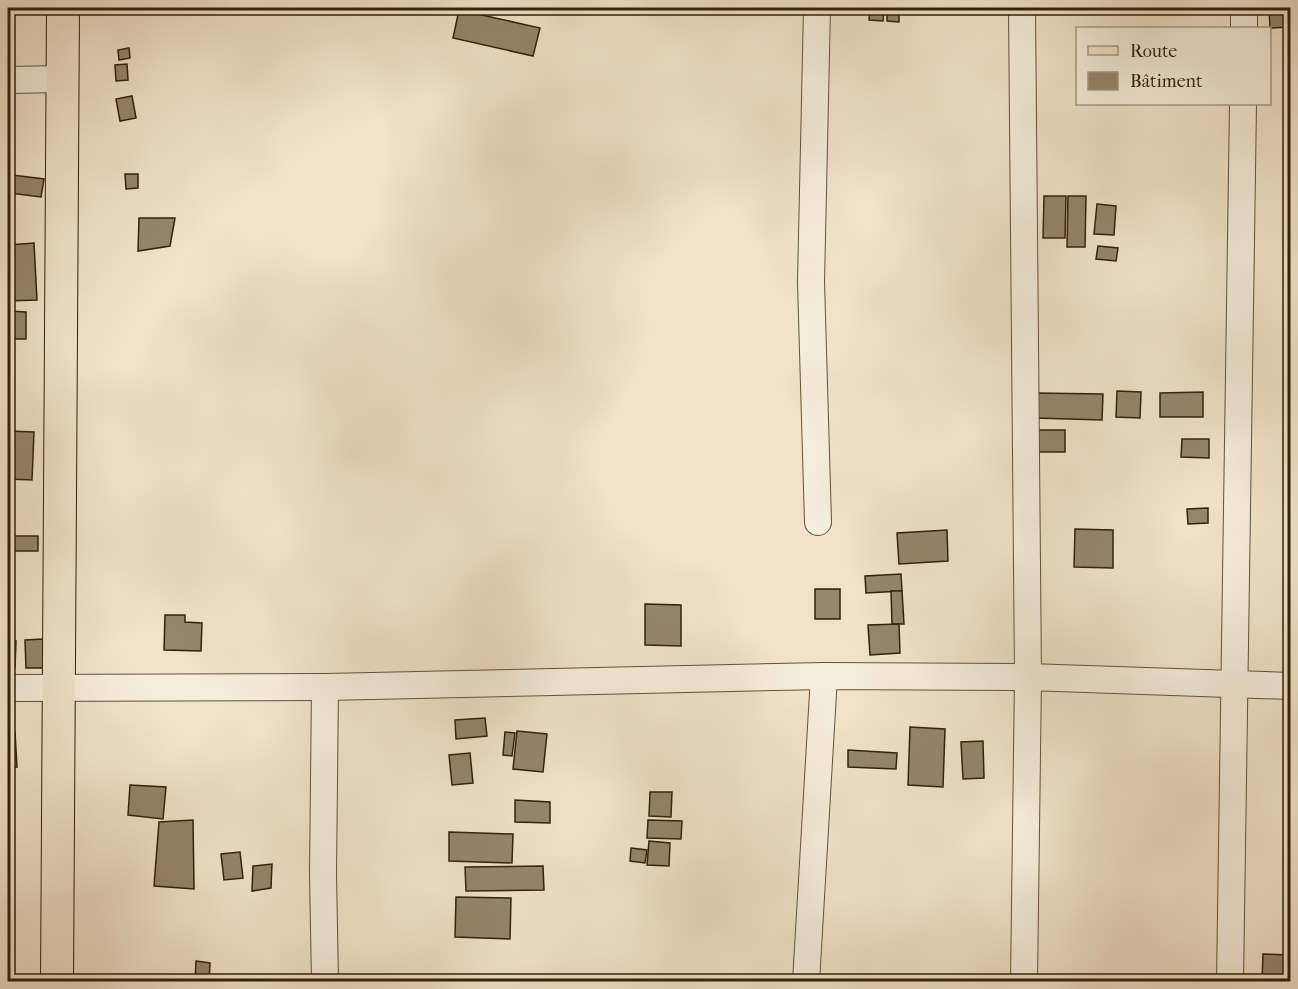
<svg xmlns="http://www.w3.org/2000/svg" width="1298" height="989" font-family="'IM FELL French Canon',serif">
<style>
.building{fill:#95866c;stroke:#322108;stroke-width:1.5}
.lines{fill:none;stroke-linecap:round;stroke-linejoin:round}
.minor-casing{stroke:#625238;stroke-width:28}
.major-casing{stroke:#322108;stroke-width:34}
.minor{stroke:#f5eddc;stroke-width:26}
.major{stroke:#f0e3c9;stroke-width:32}
</style>
<rect width="100%" height="100%" fill="#f0e3c9"/>
<filter id="stains"><feTurbulence type="fractalNoise" baseFrequency=".00333" numOctaves="4"/><feColorMatrix values="0 0 0 0 .2 0 0 0 0 .09 0 0 0 0 .02 0 0 0 .5 -.17"/></filter>
<radialGradient id="worn" r=".72"><stop offset=".6" stop-color="#630" stop-opacity="0"/><stop offset="1" stop-color="#630" stop-opacity=".3"/></radialGradient>
<g class="building">
<path d="M870 8H884L883 21 869 20Z"/>
<path d="M887 8H899V22L887 21Z"/>
<path d="M1269 8H1290V27L1270 28Z"/>
<path d="M459 10 540 28 533 56 453 38Z"/>
<path d="M129 48 130 58 119 60 118 50Z"/>
<path d="M127 64 128 80 116 81 115 65Z"/>
<path d="M132 96 136 118 120 121 116 99Z"/>
<path d="M125 174H138V188L126 189Z"/>
<path d="M12 175 44 179 41 197 10 193Z"/>
<path d="M1044 196H1066L1065 238H1043Z"/>
<path d="M1068 196H1086L1085 247H1067Z"/>
<path d="M1097 204 1116 206 1114 235 1094 234Z"/>
<path d="M139 218H175L170 246 138 251Z"/>
<path d="M34 243 37 300 8 301V245Z"/>
<path d="M1098 246 1118 248 1116 261 1096 259Z"/>
<path d="M8 311 26 312V339H8Z"/>
<path d="M1117 391 1141 392 1140 418 1116 417Z"/>
<path d="M1203 392V417H1160V393Z"/>
<path d="M1036 393 1103 394 1102 420 1035 418Z"/>
<rect x="1035" y="430" width="30" height="22"/>
<path d="M8 431 34 432 32 480 8 479Z"/>
<path d="M1182 439H1209V458L1181 457Z"/>
<path d="M1208 508V523L1188 524 1187 509Z"/>
<path d="M1075 529 1113 530V568L1074 567Z"/>
<path d="M947 530 948 561 899 564 897 533Z"/>
<rect x="8" y="536" width="30" height="15"/>
<path d="M901 574 902 591 866 593 865 576Z"/>
<rect x="815" y="589" width="25" height="30"/>
<path d="M891 591H902L904 624H892Z"/>
<path d="M645 604 681 605V646L645 645Z"/>
<path d="M165 615H185V622L202 623 201 651 164 650Z"/>
<path d="M899 624 900 653 870 655 868 625Z"/>
<path d="M43 639 44 668H26L25 640Z"/>
<path d="M8 641H16L15 667H8Z"/>
<path d="M485 718 487 736 456 739 455 720Z"/>
<path d="M910 727 945 729 943 787 908 785Z"/>
<path d="M517 731 547 734 543 772 513 769Z"/>
<path d="M8 732H15L17 767 8 768Z"/>
<path d="M505 732 515 733 512 756 503 755Z"/>
<path d="M983 741 984 778 963 779 961 742Z"/>
<path d="M848 750 897 753 896 769 848 767Z"/>
<path d="M470 753 473 783 452 785 449 755Z"/>
<path d="M130 785 166 787 163 819 128 815Z"/>
<path d="M650 792H672L671 817 649 816Z"/>
<path d="M515 800 550 802V823L515 822Z"/>
<path d="M193 820 194 889 154 886 159 822Z"/>
<path d="M648 820 682 821 681 839 647 838Z"/>
<path d="M449 832 513 834 512 863 449 861Z"/>
<path d="M649 841 670 843 669 866 647 865Z"/>
<path d="M631 848 647 850 645 863 630 861Z"/>
<path d="M240 852 243 878 224 880 221 854Z"/>
<path d="M272 864 271 888 252 891 253 866Z"/>
<path d="M543 866 544 890 466 891 465 867Z"/>
<path d="M456 897 511 898 510 939 455 937Z"/>
<path d="M1263 954 1290 955V982H1262Z"/>
<path d="M196 961 210 963 209 982H195Z"/>
</g>
<g class="lines">
<g class="minor-casing">
<g id="minor">
<path d="M817 8 811 282 818 522"/>
<path d="M1022 8 1028 677 1024 982"/>
<path d="M1244 28V8"/>
<path d="M8 80 62 79"/>
<path d="M8 688 325 687 824 676 1028 677 1290 686"/>
<path d="M325 982 323 874 325 687"/>
<path d="M806 982 824 676"/>
<path d="M1230 982 1243 104"/>
</g>
</g>
<g class="major-casing">
<path id="major" d="M57 982 63 8"/>
</g>
<use href="#minor" class="minor"/>
<use href="#major" class="major"/>
</g>
<rect width="1298" height="989" fill="none" stroke="#f0e3c9" stroke-width="30"/>
<rect x="9" y="9" width="1280" height="971" fill="none" stroke="#322108" stroke-width="3"/>
<rect x="15" y="15" width="1268" height="959" fill="none" stroke="#322108" stroke-width="1.5"/>
<rect x="1076" y="27" width="195" height="78" fill="#f5eddc" stroke="#a79b87" stroke-width="1.5"/>
<rect x="1088" y="46" width="30" height="9" fill="#f0e3c9" stroke="#a79b87" stroke-width="1.5"/>
<text x="1130" y="57" font-size="18" fill="#322108">Route</text>
<rect x="1088" y="72" width="30" height="18" fill="#95866c" stroke="#a79b87" stroke-width="1.5"/>
<text x="1130" y="87" font-size="18" fill="#322108">Bâtiment</text>
<rect width="100%" height="100%" filter="url(#stains)"/>
<rect width="100%" height="100%" fill="url(#worn)"/>
</svg>
